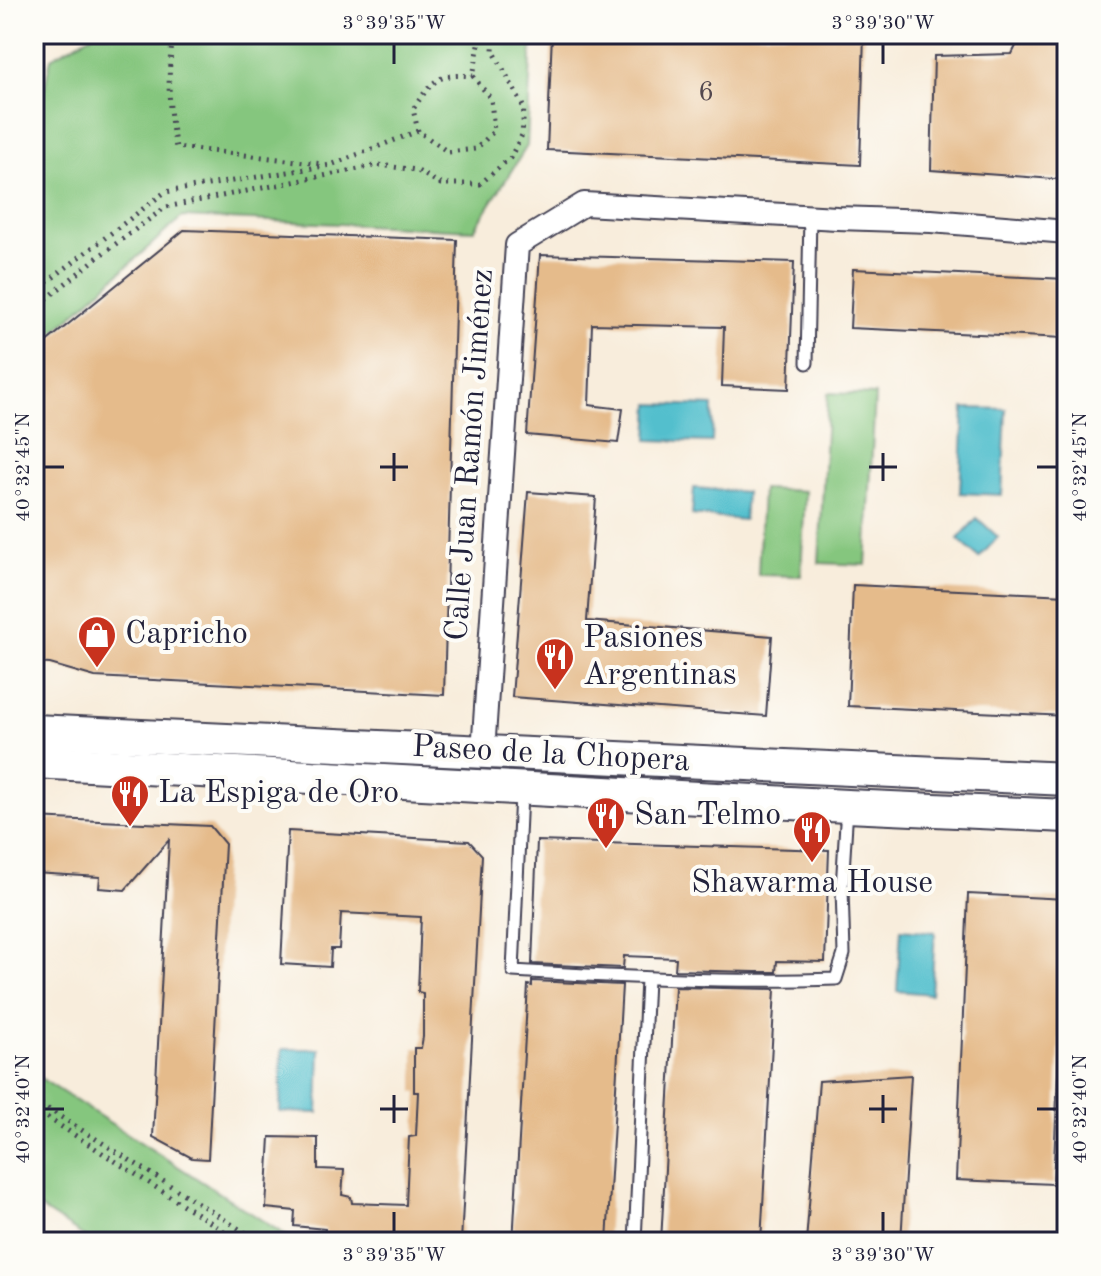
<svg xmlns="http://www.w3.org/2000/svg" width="1101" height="1276" font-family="'Old Standard TT',serif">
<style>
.green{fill:#85c67e;stroke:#54745c;stroke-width:2}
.water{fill:#53bfcd;stroke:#3a7084;stroke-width:2}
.building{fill:#e5bb8b}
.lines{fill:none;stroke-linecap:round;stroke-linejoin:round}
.service-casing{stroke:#424053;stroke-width:15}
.minor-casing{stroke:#424053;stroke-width:26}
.secondary-casing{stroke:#424053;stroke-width:36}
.path{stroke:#424053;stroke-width:5;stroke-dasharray:2 6;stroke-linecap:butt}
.service{stroke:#fff;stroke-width:11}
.minor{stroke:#fff;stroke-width:22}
.secondary{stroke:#fff;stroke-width:32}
.ticks{fill:none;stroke:#22223b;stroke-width:3}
.labels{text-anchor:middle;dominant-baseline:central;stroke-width:8;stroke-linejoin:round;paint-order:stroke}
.number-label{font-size:28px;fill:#53484f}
.street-label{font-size:32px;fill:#22223b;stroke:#fdfcf7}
.poi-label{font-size:32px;fill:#22223b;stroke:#fdfcf7;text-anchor:start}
.neatline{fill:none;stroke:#22223b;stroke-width:3}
.ticks-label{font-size:20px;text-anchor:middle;fill:#22223b}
</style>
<rect width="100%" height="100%" fill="#fdfcf7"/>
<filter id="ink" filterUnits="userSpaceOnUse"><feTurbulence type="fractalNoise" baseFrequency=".0125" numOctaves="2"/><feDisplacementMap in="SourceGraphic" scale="16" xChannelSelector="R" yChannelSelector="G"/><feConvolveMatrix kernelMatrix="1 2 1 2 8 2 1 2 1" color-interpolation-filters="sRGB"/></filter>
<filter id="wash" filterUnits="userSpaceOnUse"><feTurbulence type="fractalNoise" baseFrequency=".006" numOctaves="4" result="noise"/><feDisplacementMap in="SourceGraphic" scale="32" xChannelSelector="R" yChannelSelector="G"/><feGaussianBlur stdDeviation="1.8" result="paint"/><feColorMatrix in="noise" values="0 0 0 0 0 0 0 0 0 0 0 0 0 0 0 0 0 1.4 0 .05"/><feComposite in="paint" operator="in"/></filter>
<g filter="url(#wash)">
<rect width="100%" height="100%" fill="#f8eddc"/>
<g class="green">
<path d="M94 34H532L527 146 474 230 182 217 34 350V138L51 58Z"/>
<path d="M828 393 875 395 866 565 819 563Z"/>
<path d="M762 489 805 491 801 576 758 575Z"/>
<path d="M34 1074 296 1242H93L34 1204Z"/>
</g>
<g class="water">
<path d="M650 404 713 406 712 442 648 440Z"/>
<path d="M964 408 1006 409 1002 495 960 493Z"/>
<path d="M694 488 746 492 744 520 692 515Z"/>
<path d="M977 518 998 537 979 558 958 539Z"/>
<path d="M901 929 935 932 931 994 897 991Z"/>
<path d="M282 1049H320L318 1113 280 1112Z"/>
</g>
<g id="blocks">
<g class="building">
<path d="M552 34H864L860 165 547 150Z"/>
<path d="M1022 34H1067V180L931 170 934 56 1012 54Z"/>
<path d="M184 230 457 240 444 695 95 677 50 664 34 663V352Z"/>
<path d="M540 255 794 262 789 389 722 386 724 327 592 324 589 405 623 409 618 443 527 435Z"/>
<path d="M853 269 1066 279 1064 338 850 328Z"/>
<path d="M528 492 596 497 587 621 772 636 766 716 512 697Z"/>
<path d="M853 585 1067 595V716L848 706Z"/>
<path d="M34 818 210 826 225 844 208 1159 192 1158 153 1137 169 840 125 890 99 888 100 877 34 873Z"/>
<path d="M288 831 469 841 482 855 461 1242H325V1229L294 1226 295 1211 266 1208 270 1137 318 1138V1169L344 1170 342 1195 351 1197 352 1203 406 1205 409 1137 416 1136 418 1092H414V1048H421L423 1037V993L418 992 421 917 341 913 339 949H331L330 967 281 964Z"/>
<path d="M537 841 829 850 825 962 777 961 776 972H755L675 970 676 958 624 956 623 968 532 964Z"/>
<path d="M968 894 1066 899 1053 1184 956 1180Z"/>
<path d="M532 981 622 985 607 1242H513L528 985 532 986Z"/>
<path d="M675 987 775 989 761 1242H661Z"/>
<path d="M911 1075 901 1242H806L819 1081Z"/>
</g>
</g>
</g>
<g filter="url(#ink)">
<use href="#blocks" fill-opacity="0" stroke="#424053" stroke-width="2"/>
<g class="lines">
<g class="service-casing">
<g id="service">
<path d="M807 363 810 216"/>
<path d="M521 793 513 971C620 977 728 983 836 979L844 954 842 888 847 807"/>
<path d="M635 1242 647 979"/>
</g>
</g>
<g class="minor-casing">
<path id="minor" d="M483 752 517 245 584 204 837 218 931 221 1067 232"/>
</g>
<g class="secondary-casing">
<g id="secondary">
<path d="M34 731 1067 779"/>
<path d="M34 762 847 806 1067 816"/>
</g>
</g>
<g class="path">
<path d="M313 34 309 37 173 38C167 73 168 113 176 147L322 164"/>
<path d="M418 131 413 109C433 80 437 73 473 76"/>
<path d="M34 292 165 192 331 165 418 131 448 152 476 149 494 131 491 99 473 76 481 34"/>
<path d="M34 309 98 257 166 207 379 165 416 170 441 184H480L510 158 522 135 524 108 493 50 494 34"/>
<path d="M34 1100 260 1242"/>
<path d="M34 1109 241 1242"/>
</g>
<use href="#service" class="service"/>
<use href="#minor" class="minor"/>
<use href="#secondary" class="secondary"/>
</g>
</g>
<path class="ticks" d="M394 44V64M883 44V64M394 453V481M883 453V481M44 467H64M380 467H408M869 467H897M1037 467H1057M394 1095V1123M883 1095V1123M44 1109H64M380 1109H408M869 1109H897M1037 1109H1057M394 1212V1232M883 1212V1232"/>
<defs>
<g id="shop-pin" transform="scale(2)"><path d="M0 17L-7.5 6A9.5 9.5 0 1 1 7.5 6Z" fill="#c8321e" stroke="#fdfcf7"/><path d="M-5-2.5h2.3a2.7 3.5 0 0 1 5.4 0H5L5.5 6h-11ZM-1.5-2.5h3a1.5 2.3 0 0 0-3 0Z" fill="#fff"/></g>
<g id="restaurant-pin" transform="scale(2)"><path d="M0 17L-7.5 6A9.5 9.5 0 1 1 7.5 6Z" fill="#c8321e" stroke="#fdfcf7"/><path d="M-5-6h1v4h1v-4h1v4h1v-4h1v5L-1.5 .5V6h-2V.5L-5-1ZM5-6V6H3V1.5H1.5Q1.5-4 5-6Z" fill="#fff"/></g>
</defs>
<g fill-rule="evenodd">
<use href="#shop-pin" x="97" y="635"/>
<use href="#restaurant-pin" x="555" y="657"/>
<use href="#restaurant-pin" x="130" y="794"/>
<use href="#restaurant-pin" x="606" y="816"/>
<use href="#restaurant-pin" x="812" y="830"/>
</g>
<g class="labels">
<g class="number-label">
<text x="706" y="93">6</text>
</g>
<g class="street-label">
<text transform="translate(471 455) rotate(-86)">Calle Juan Ramón Jiménez</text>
<text transform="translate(551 755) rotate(3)">Paseo de la Chopera</text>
</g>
<g class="poi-label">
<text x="125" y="635">Capricho</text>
<text x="583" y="639">Pasiones<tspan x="583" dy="37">Argentinas</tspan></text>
<text x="158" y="794">La Espiga de Oro</text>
<text x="634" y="816">San Telmo</text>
<text x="812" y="884" text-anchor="middle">Shawarma House</text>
</g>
</g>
<rect width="1101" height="1276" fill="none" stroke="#fdfcf7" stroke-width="88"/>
<rect x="44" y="44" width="1013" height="1188" class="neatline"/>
<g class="ticks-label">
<text x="394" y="29">3°39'35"W</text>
<text x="883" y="29">3°39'30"W</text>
<text transform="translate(22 467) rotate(-90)" y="7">40°32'45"N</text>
<text transform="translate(1079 467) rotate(-90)" y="7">40°32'45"N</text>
<text transform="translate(22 1109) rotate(-90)" y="7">40°32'40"N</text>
<text transform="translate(1079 1109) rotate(-90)" y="7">40°32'40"N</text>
<text x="394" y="1261">3°39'35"W</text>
<text x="883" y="1261">3°39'30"W</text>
</g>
</svg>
